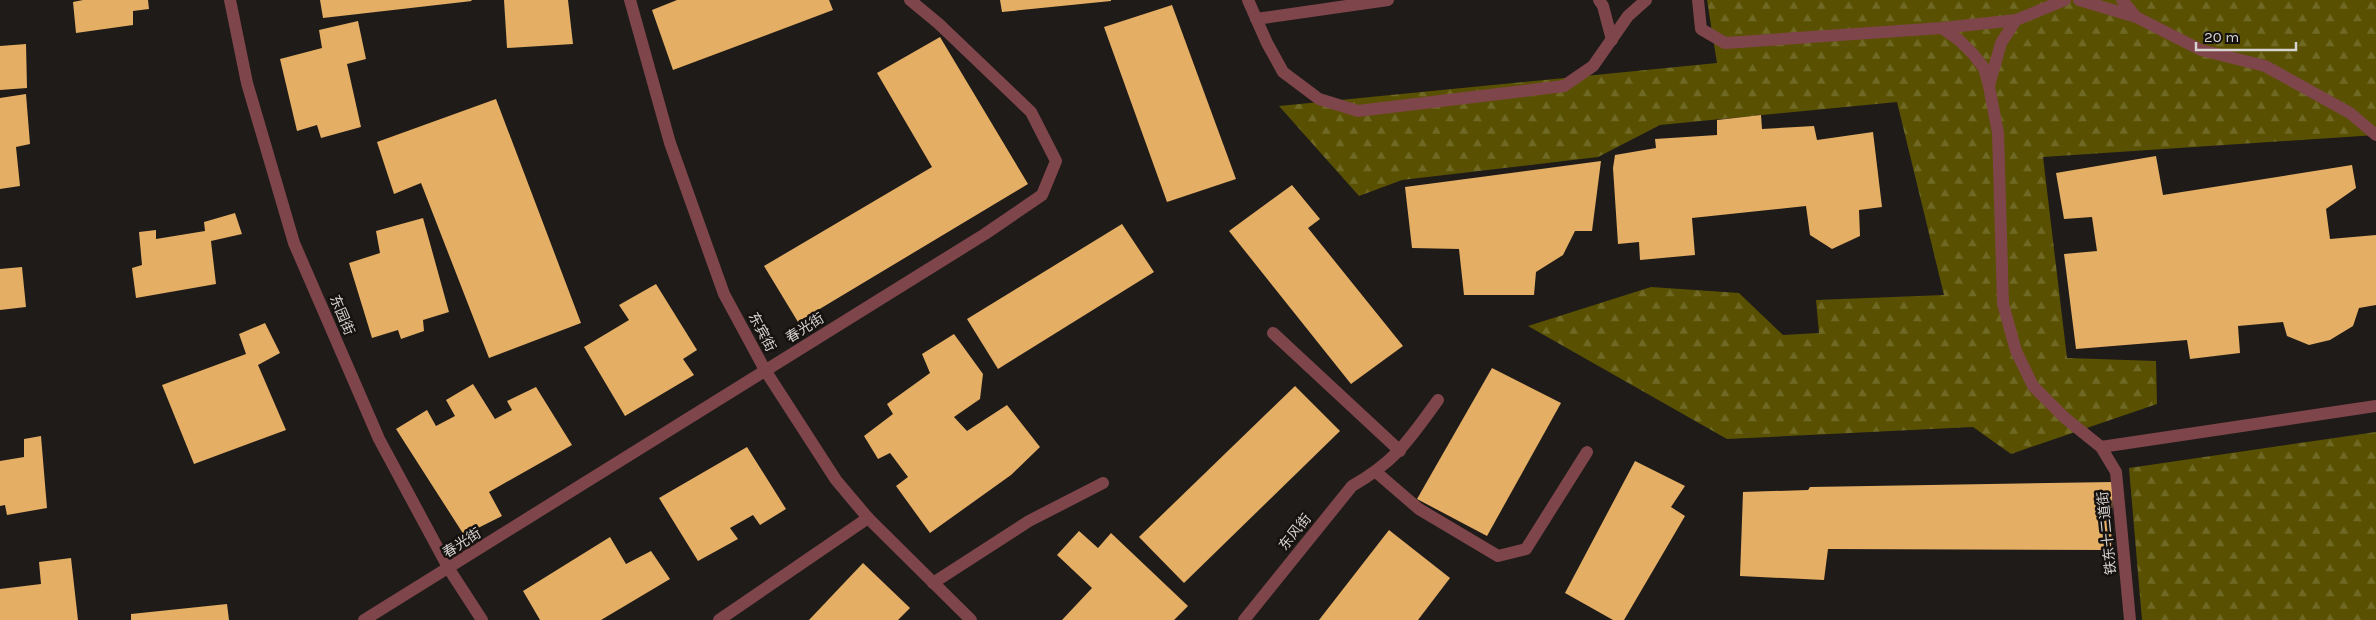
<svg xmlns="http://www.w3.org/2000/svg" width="2376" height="620" font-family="Karla,'Noto Sans SC',sans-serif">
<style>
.forest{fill:url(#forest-firs)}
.building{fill:#e4ae64}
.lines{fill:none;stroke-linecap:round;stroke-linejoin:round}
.minor{stroke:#7e454a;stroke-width:12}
.labels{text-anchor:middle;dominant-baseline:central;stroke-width:5;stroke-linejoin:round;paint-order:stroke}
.street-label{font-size:14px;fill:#d6d3d2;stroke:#161210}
</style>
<defs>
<pattern id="forest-firs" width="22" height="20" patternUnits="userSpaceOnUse" patternTransform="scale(1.25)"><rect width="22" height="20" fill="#595101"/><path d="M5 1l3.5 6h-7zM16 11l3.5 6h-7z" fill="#706925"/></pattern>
</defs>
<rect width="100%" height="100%" fill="#1f1b19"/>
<g class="forest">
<path d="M1707 0H2376V135L2043 157 2067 358 2156 361 2157 404 2011 454 1973 427 1727 439 1528 326 1651 287 1739 293 1783 335 1819 333 1816 300 1944 295 1897 102 1660 125 1598 157 1402 180 1359 196 1279 106 1717 63Z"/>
<path d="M2376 432V620H2142L2129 468Z"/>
</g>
<g class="building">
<path d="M83 0H148L149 9 133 11V25L76 33 73 2Z"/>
<path d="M320 0H471L472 1 323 18Z"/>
<path d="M504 0H568L573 44 507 48Z"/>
<path d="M677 0H829L833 10 673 70 652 10Z"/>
<path d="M1000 0H1111V1L1002 12Z"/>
<path d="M1172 5 1236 179 1167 202 1104 27Z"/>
<path d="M358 21 366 59 347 64 361 127 321 138 317 125 297 131 280 59 322 48 319 30Z"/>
<path d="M940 37 1028 184 798 322 764 266 932 167 877 73Z"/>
<path d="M26 44 27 88 0 90V46Z"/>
<path d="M26 94 30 144 16 147 20 186 0 189V98Z"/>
<path d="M496 99 581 323 489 358 421 183 394 194 377 142Z"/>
<path d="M1761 115 1762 129 1814 126 1817 140 1873 132 1882 207 1859 210 1860 236 1832 249 1810 235 1806 206 1692 218 1695 255 1640 260 1639 242 1618 244 1613 168 1615 155 1656 148 1655 139 1717 135V120Z"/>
<path d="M2156 156 2163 195 2352 165 2356 188 2326 209 2330 239 2376 235V305L2359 308 2353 326 2330 340 2309 345 2287 336 2283 322 2238 326 2240 353 2190 359 2187 340 2076 349 2064 254 2097 251 2092 217 2064 219 2056 173Z"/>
<path d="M1601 161 1592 231H1575L1563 255 1536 272 1534 295H1464L1459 249 1412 248 1405 187Z"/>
<path d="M1292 185 1320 219 1308 228 1403 346 1351 384 1229 231Z"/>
<path d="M235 213 242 234 211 241 216 284 136 298 132 268 142 265 139 232 156 230V239L205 231 204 222Z"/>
<path d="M423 218 449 312 423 320 424 331 401 339 398 330 372 338 349 263 380 253 376 231Z"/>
<path d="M1122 224 1154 272 998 369 967 319Z"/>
<path d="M22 267 26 307 0 310V269Z"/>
<path d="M656 284 697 350 683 359 694 375 625 416 584 347 629 320 619 305Z"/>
<path d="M265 323 280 353 258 365 286 430 194 464 162 385 246 354 239 334Z"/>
<path d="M954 334 983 374 980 399 954 417 967 431 1007 405 1040 447 1011 475 930 533 896 486 908 477 890 453 878 459 864 436 893 414 887 404 930 373 922 354Z"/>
<path d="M1492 368 1561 403 1487 536 1417 499Z"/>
<path d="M473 384 495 419 512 410 507 401 536 387 572 445 489 492 502 516 464 535 396 429 427 410 436 426 455 416 446 400Z"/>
<path d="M1295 386 1340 431 1184 583 1139 537Z"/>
<path d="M41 436 47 508 7 515 5 505 0 506V461L24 457V439Z"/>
<path d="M747 447 786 509 760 525 753 515 730 528 738 539 698 561 659 498Z"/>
<path d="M1635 461 1685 486 1671 507 1685 516 1624 620H1613L1565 593Z"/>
<path d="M2113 482 2111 550 1828 549 1824 580 1740 576 1743 492 1808 490 1810 487Z"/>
<path d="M1389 530 1450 578 1418 620H1319Z"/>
<path d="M1079 531 1098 548 1111 533 1188 606 1174 620H1062L1092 588 1057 555Z"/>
<path d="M610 537 626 564 651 551 670 579 601 620H540L523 591Z"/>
<path d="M71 558 78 620H0V589L41 584 39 562Z"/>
<path d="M863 563 910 608 898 620H809Z"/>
<path d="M227 604 229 620H131V614Z"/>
</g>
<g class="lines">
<g class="minor">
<path d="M230 0 247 83 294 243 379 439 449 569 482 620"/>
<path d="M630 0 670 143 724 294 765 370 836 480 868 518 971 620"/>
<path d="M1248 0 1267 43 1283 72 1319 99 1358 111 1564 86 1593 66 1628 16 1646 0"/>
<path d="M1599 0 1603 6 1612 40"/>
<path d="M1698 0 1701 29 1725 43 1942 28 2016 20 2065 0"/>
<path d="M2079 0 2136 17 2201 50 2265 66 2350 113 2376 135"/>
<path d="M2122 0 2136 17"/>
<path d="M1256 19 1388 0"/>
<path d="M1942 28 1959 40 1973 54 1984 68 1989 86 1998 133 2003 304 2016 351 2033 386 2065 418 2101 447 2116 472 2130 620"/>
<path d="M1989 86 2001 43 2016 20"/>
<path d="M1273 333 1400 451"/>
<path d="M2101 447 2376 406"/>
<path d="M1376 472 1419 509 1498 556 1526 549 1587 452"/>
<path d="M933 583 1029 521 1103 483"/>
<path d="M364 620 985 234 1042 195 1056 161 1031 112 939 24 910 0"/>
<path d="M719 620 868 518"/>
<path d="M1244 620 1352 486C1396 461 1409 440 1438 400"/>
</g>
</g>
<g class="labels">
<g class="street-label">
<text transform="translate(342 315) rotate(67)">东园街</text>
<text transform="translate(805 328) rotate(-32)">春光街</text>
<text transform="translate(762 332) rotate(62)">东宾街</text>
<text transform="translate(1295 532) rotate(-51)">东风街</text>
<text transform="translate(2107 533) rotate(-96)">铁东十二道街</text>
<text transform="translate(462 543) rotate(-32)">春光街</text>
</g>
</g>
<path d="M2196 42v8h100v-8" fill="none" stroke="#d6d3d2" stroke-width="2.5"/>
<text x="2204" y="42" font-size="15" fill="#d6d3d2" stroke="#161210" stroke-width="4" paint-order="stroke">20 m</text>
</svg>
